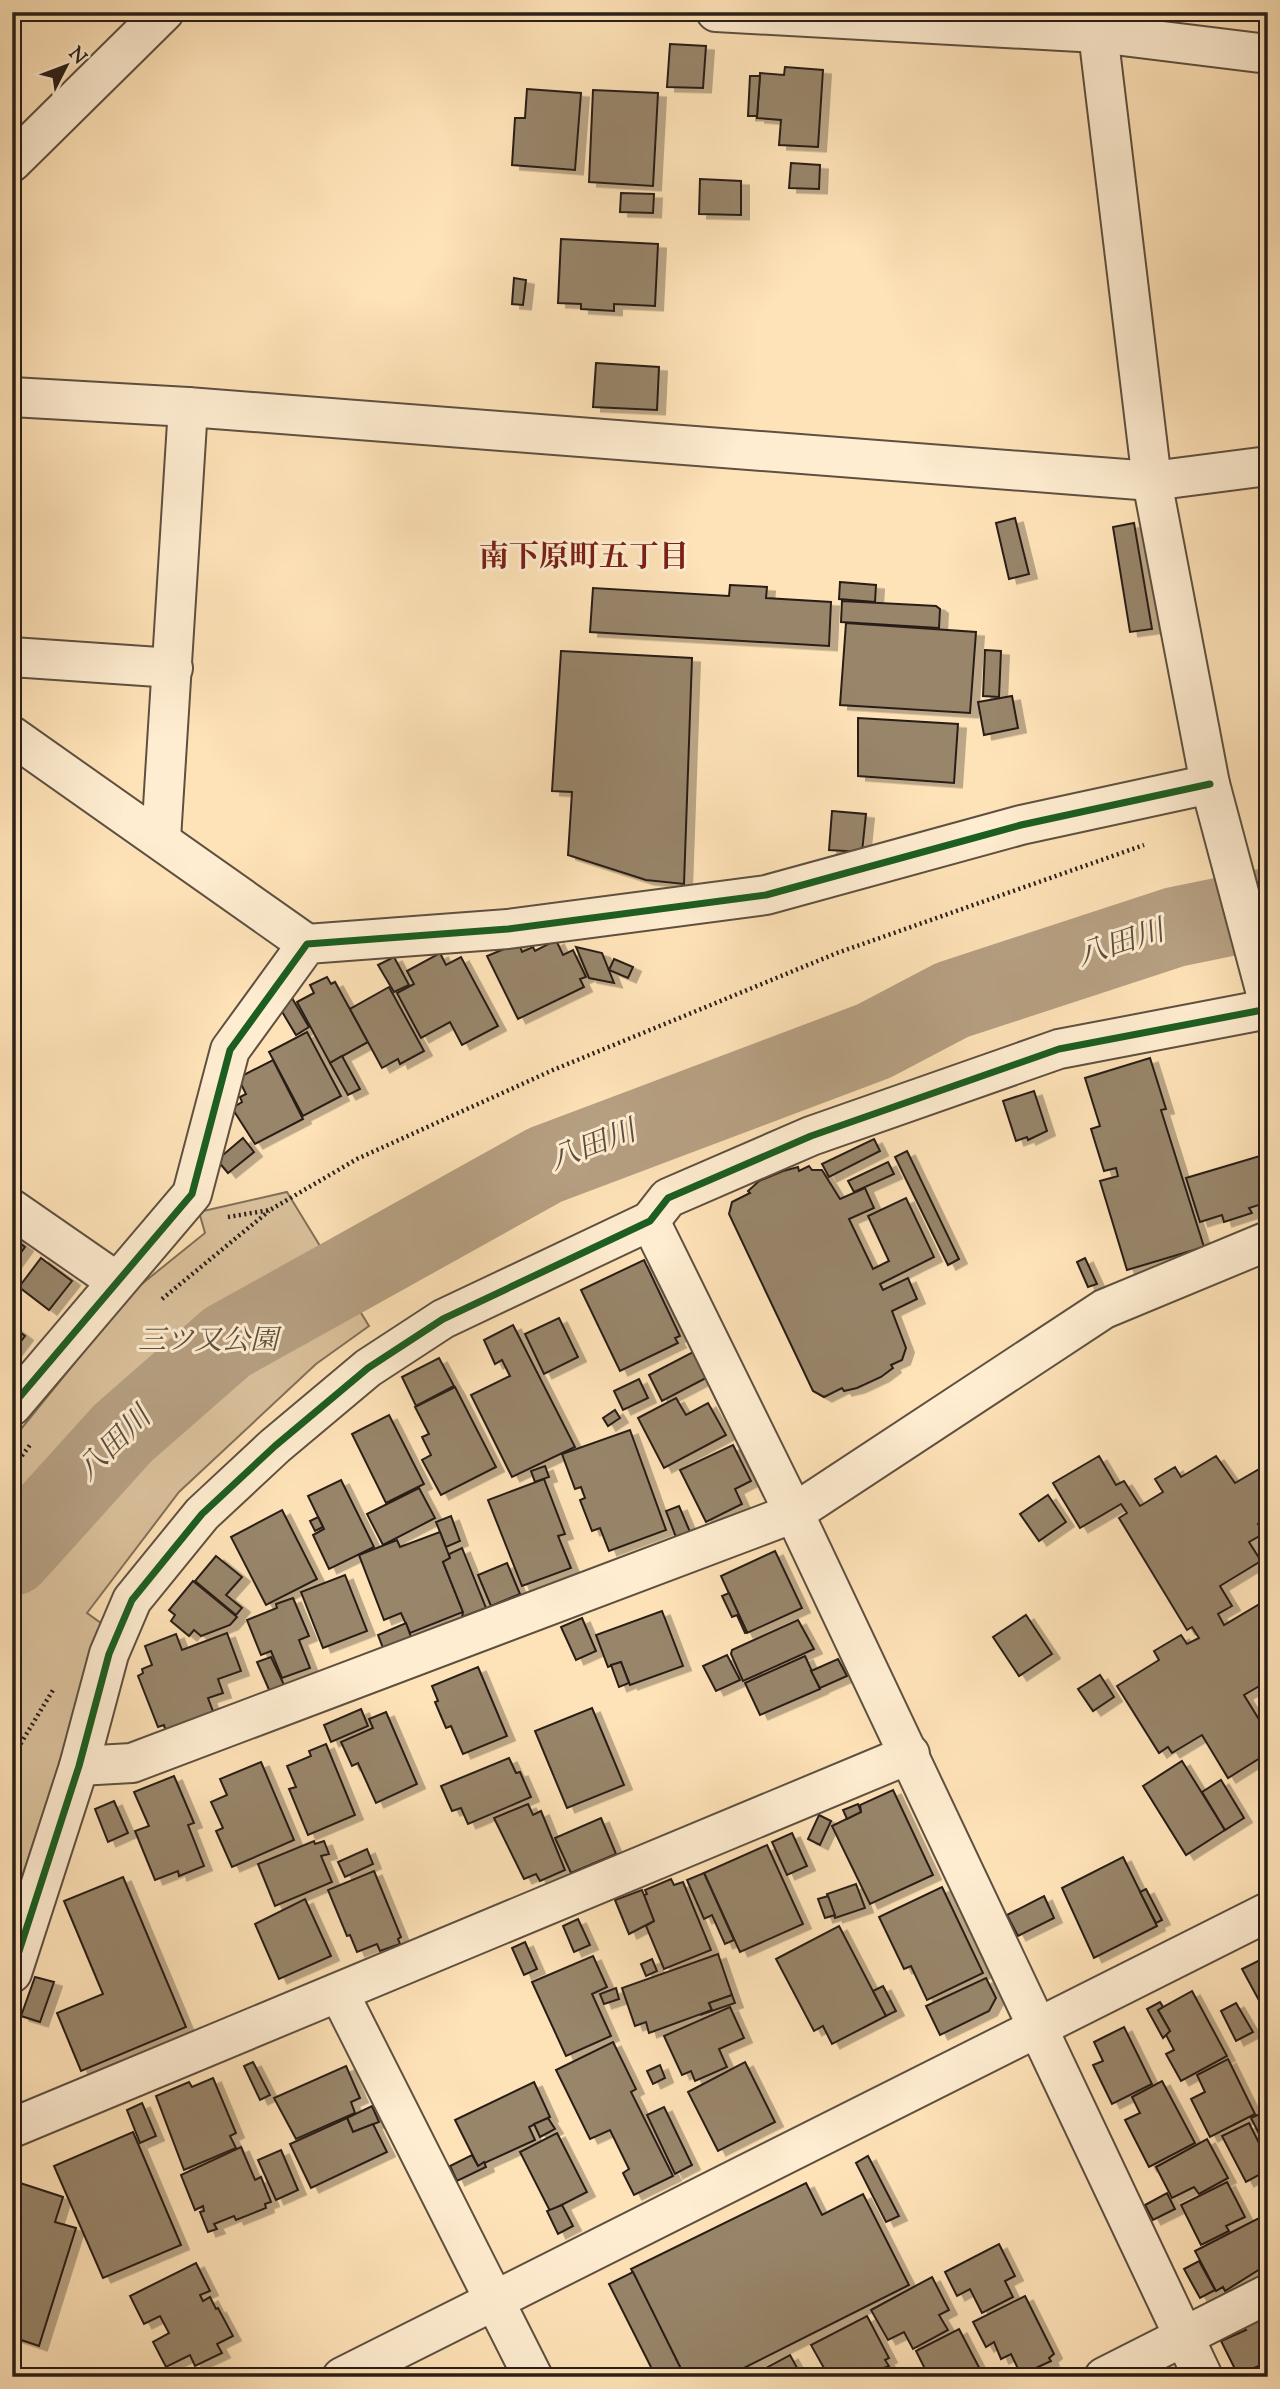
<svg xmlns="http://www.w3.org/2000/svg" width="1280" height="2389" font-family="'Sorts Mill Goudy','Noto Serif JP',serif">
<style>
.green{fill:#dbc29d;stroke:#82705a;stroke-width:2}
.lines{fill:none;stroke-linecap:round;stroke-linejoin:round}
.river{stroke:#b6a082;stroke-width:80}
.building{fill:#98856b;stroke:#291f18;stroke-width:2;filter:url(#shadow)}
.minor-casing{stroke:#5e5040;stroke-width:42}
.path{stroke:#291f18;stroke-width:4.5;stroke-dasharray:2 3.5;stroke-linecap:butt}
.minor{stroke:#ffedd1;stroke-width:38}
.cycleway-casing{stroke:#ffedd1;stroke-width:11}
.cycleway{stroke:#1b5e20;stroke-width:7}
.labels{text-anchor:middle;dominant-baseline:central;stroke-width:6;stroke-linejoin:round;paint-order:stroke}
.park-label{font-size:28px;font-style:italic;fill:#5e5040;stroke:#ffedd1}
.neighbourhood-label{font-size:30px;font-weight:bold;fill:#7a1f14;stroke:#ffedd1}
.water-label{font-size:30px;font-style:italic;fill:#5a4c3d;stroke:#ffedd1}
</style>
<defs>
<filter id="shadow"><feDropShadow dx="8" dy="4.5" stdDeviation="0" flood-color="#0004"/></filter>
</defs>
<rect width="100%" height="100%" fill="#ffe3b8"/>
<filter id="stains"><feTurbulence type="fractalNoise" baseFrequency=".00286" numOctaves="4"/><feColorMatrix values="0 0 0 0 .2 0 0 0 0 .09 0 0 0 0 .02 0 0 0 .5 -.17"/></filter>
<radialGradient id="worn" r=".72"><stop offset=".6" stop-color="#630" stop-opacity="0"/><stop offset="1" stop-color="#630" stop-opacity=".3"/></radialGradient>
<path class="green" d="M287 1192 369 1326 316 1364 179 1492 87 1613 105 1626 12 1907V1440L133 1291 205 1233 199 1212Z"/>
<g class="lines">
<path class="river" d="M12 1556 123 1433 227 1342 545 1165 874 1041 952 1000 1175 927 1268 908"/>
</g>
<g class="building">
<path d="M670 44 706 46 703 88 667 87Z"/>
<path d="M785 67 823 70 818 147 779 145 781 120 757 118 760 73 784 75Z"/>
<path d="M750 76H760L757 116H748Z"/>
<path d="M527 89 581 93 575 170 512 165 515 118H525Z"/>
<path d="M593 90 658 93 653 186 589 182Z"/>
<path d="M791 163 820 165 819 189 789 188Z"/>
<path d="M700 179 741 181V215L699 214Z"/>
<path d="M621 193 654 194 653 213 620 212Z"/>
<path d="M561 239 658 244 655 306 614 304V311L581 309V304L558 303Z"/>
<path d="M514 278 526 280 523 305 512 304Z"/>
<path d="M596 363 659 367 657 410 593 407Z"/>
<path d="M1015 518 1029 574 1009 579 996 523Z"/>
<path d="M1134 523 1152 629 1130 632 1113 527Z"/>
<path d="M840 582 876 585 875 602 839 599Z"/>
<path d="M730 585 767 587 766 598 831 602 829 646 590 632 593 588 729 596Z"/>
<path d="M842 601 936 606 940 609 939 628 841 622Z"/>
<path d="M846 623 976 632 970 713 840 705Z"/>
<path d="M985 650 1001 651 999 697 983 696Z"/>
<path d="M561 651 692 658 684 884 646 880 568 855 572 792 552 791Z"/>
<path d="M1012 696 1018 728 984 735 978 702Z"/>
<path d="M858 718 958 724 954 783 858 776Z"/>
<path d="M832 811 866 814 862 852 829 850Z"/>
<path d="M556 940 563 955 573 950 586 977 580 979 584 987 518 1019 487 956 519 943 522 952 533 947 535 951Z"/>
<path d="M576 947 602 953 614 983 589 978Z"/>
<path d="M440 953 446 965 461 957 498 1026 462 1045 450 1022 421 1038 397 993 414 984 407 971Z"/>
<path d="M394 957 409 985 394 992 378 965Z"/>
<path d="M614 959 633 967 628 978 609 970Z"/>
<path d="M327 977 331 984 335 982 368 1042 330 1063 297 1002 314 993 310 985Z"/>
<path d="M389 987 424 1051 400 1064 398 1059 382 1068 350 1009Z"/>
<path d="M292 998 309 1027 296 1035 278 1005Z"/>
<path d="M307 1032 341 1096 303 1116 269 1052Z"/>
<path d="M342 1056 360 1089 348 1095 330 1063Z"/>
<path d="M1150 1058 1166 1109 1161 1110 1204 1247 1127 1270 1100 1181 1118 1176 1116 1168 1104 1171 1091 1129 1100 1126 1085 1078Z"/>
<path d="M273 1060 303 1119 255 1144 232 1108 242 1102 240 1097 246 1094 238 1078Z"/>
<path d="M1034 1091 1047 1131 1028 1140 1027 1137 1016 1141 1003 1101Z"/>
<path d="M243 1138 254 1152 228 1173 217 1160Z"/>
<path d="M874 1139 880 1151 829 1177 822 1164Z"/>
<path d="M907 1151 959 1259 948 1265 895 1157Z"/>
<path d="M1260 1156 1268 1182V1202L1249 1208 1252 1213 1224 1222 1222 1215 1200 1222 1186 1178Z"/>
<path d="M888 1162 894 1174 854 1192 848 1181Z"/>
<path d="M809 1166 812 1170H822L840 1199 865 1188 874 1208 849 1219 873 1269 889 1261 868 1216 906 1198 934 1257 880 1284 883 1290 908 1278 917 1299 892 1311 906 1348 902 1360 891 1365 893 1368 881 1377 857 1388 844 1391 842 1388 824 1397 813 1391 729 1214 732 1202 750 1193 748 1191 759 1181 783 1171 798 1167 799 1171Z"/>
<path d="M12 1237 25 1247 12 1265Z"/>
<path d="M41 1258 72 1281 49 1310 19 1287Z"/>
<path d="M1085 1258 1097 1284 1088 1287 1077 1262Z"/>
<path d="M644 1260 680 1336 675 1338 678 1343 620 1371 581 1290Z"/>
<path d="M559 1318 578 1357 544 1374 525 1334Z"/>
<path d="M513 1325 575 1447 512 1477 471 1395 510 1376 502 1360 495 1364 484 1340Z"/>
<path d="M12 1326 25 1336 12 1353Z"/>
<path d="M693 1352 706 1378 662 1401 649 1375Z"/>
<path d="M439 1358 454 1386 416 1406 402 1377Z"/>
<path d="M639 1379 648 1398 623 1410 614 1391Z"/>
<path d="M455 1387 496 1467 441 1495 422 1460 431 1455 422 1437 429 1434 415 1407Z"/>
<path d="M676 1398 686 1415 708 1403 726 1435 664 1468 638 1418Z"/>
<path d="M615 1410 620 1418 608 1426 603 1418Z"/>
<path d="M389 1415 424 1484 386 1503 352 1434Z"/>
<path d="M630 1430 666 1530 609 1551 600 1528 592 1531 580 1500 585 1498 581 1487 575 1489 562 1454Z"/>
<path d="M733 1445 751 1481 735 1489 742 1504 706 1522 680 1470Z"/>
<path d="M1099 1456 1116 1485 1124 1481 1140 1506 1163 1492 1155 1479 1175 1467 1181 1477 1216 1456 1235 1483 1268 1464V1518L1258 1524 1263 1534 1249 1542 1261 1561 1220 1586 1232 1606 1218 1614 1224 1625 1268 1599V1681L1244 1695 1268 1734V1753L1228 1778 1202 1735 1172 1753 1168 1747 1159 1753 1117 1686 1159 1660 1154 1651 1181 1635 1187 1644 1199 1638 1192 1627 1187 1630 1119 1518 1127 1513 1121 1504 1080 1528 1053 1483Z"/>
<path d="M545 1466 549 1477 535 1482 531 1471Z"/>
<path d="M544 1479 565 1534 558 1536 571 1568 522 1586 488 1500Z"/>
<path d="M341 1480 374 1547 329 1569 313 1535 324 1529 308 1496Z"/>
<path d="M419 1488 435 1518 383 1545 367 1514Z"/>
<path d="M1048 1495 1066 1522 1039 1541 1020 1514Z"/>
<path d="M679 1506 690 1532 676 1537 666 1511Z"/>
<path d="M282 1510 317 1579 266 1605 231 1537Z"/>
<path d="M451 1516 460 1541 446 1547 436 1522Z"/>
<path d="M318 1517 323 1527 315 1531 310 1521Z"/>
<path d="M440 1532 450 1558 443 1562 463 1612 410 1633 401 1613 384 1620 359 1555 397 1540 400 1547Z"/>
<path d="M462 1548 486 1608 462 1617 463 1612 443 1562 450 1558 449 1554Z"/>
<path d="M775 1551 802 1608 747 1633 721 1576Z"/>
<path d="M216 1556 242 1577 226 1595 242 1608 236 1615 195 1581Z"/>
<path d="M507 1563 520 1594 491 1606 478 1575Z"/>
<path d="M345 1575 367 1631 323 1648 301 1592Z"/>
<path d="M193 1581 237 1617 230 1625 201 1636 194 1630 189 1636 171 1621 175 1615 169 1610Z"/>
<path d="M729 1593 747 1632 745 1633 737 1615 732 1617 722 1596Z"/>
<path d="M293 1598 309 1636 299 1640 310 1668 282 1678 271 1651 261 1655 247 1620 277 1608 276 1604Z"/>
<path d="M662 1611 683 1666 630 1685 621 1662 608 1667 596 1635Z"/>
<path d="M1026 1615 1052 1654 1019 1676 993 1637Z"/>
<path d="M582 1618 596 1651 576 1660 561 1627Z"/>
<path d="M798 1620 814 1649 743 1681 731 1654 732 1650Z"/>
<path d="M406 1623 411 1637 383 1648 378 1635Z"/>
<path d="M227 1633 241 1671 218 1679 223 1693 208 1698 214 1714 166 1732 164 1725 158 1727 138 1676 143 1673 142 1669 152 1665 145 1646 176 1634 182 1650Z"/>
<path d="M727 1655 740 1680 716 1691 703 1666Z"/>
<path d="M805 1656 820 1689 760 1715 745 1683Z"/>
<path d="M271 1657 285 1687 270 1692 257 1662Z"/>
<path d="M838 1659 847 1676 820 1688 811 1671Z"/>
<path d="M621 1662 629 1683 619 1687 611 1665Z"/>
<path d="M478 1667 507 1736 463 1754 451 1726 446 1728 435 1702 438 1701 432 1686Z"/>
<path d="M1100 1675 1114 1697 1093 1711 1078 1689Z"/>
<path d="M592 1708 624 1785 567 1808 535 1731Z"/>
<path d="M361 1709 368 1726 331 1742 324 1725Z"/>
<path d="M386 1712 417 1784 376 1803 358 1763 352 1766 341 1742 373 1728 369 1719Z"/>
<path d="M326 1744 355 1815 308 1835 289 1789 296 1787 287 1766 311 1756 309 1751Z"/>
<path d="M509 1758 516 1773 520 1772 531 1797 468 1824 461 1808 452 1811 441 1786Z"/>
<path d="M1182 1761 1225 1830 1186 1855 1143 1786Z"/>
<path d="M261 1762 294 1840 232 1867 216 1831 223 1828 211 1802 227 1795 220 1779Z"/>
<path d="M174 1776 194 1823 188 1825 204 1866 179 1876 178 1871 155 1880 135 1831 149 1826 134 1792Z"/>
<path d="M1221 1780 1244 1818 1225 1830 1202 1792Z"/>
<path d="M893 1790 933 1875 870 1904 832 1826 861 1812 860 1805Z"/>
<path d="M114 1801 128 1833 108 1842 95 1809Z"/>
<path d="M528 1804 533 1815 541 1811 565 1870 540 1881 536 1874 524 1879 494 1818Z"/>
<path d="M858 1804 861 1812 847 1819 843 1810Z"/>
<path d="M819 1815 831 1821 820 1845 808 1839Z"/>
<path d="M601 1818 616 1854 571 1873 555 1838Z"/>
<path d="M792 1833 807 1866 787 1875 772 1842Z"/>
<path d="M314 1841 315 1844 324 1841 329 1854 321 1856 332 1882 275 1906 258 1864Z"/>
<path d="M767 1845 803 1924 740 1952 704 1873Z"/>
<path d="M367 1849 373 1864 345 1877 338 1862Z"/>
<path d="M1123 1857 1157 1926 1094 1958 1062 1888Z"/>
<path d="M374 1871 401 1937 398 1939 400 1944 380 1951 377 1944 357 1952 350 1935 347 1936 328 1890Z"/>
<path d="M704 1873 734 1940 725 1944 712 1915 704 1919 687 1880Z"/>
<path d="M123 1877 186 2027 81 2071 57 2013 103 1994 64 1901Z"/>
<path d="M671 1879 674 1885 683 1882 711 1950 664 1969 646 1926 654 1921 644 1895 647 1894 645 1890Z"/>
<path d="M856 1884 865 1908 835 1918 827 1894Z"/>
<path d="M942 1887 983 1973 927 2000 911 1966 904 1969 879 1917Z"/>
<path d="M1146 1889 1162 1920 1156 1923 1140 1892Z"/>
<path d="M642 1890 654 1921 629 1934 615 1900Z"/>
<path d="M828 1896 835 1915 825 1918 818 1899Z"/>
<path d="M1044 1896 1054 1918 1018 1936 1007 1915Z"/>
<path d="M305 1899 331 1956 279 1979 255 1924Z"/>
<path d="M578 1919 590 1945 574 1952 563 1926Z"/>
<path d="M839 1926 886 2016 832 2044 823 2026 814 2031 776 1959Z"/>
<path d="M525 1942 537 1969 524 1975 512 1948Z"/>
<path d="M718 1954 732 1995 709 2003 712 2010 649 2033 646 2022 635 2026 622 1988Z"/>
<path d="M593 1956 607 1987 592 1994 611 2036 566 2056 532 1982Z"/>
<path d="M1268 1956V2017L1242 1969Z"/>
<path d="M652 1959 657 1971 646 1976 641 1964Z"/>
<path d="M35 1977 54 1982 40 2022 21 2016Z"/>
<path d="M986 1978 996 1998 989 2011 940 2035 926 2006Z"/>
<path d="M883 1986 896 2011 886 2016 873 1991Z"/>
<path d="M616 1988 619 1999 604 2004 600 1994Z"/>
<path d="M1192 1991 1227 2056 1181 2081 1166 2054 1174 2050 1165 2033 1170 2031 1158 2010Z"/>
<path d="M732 1995 735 2003 700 2015 712 2010 709 2003Z"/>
<path d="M1160 2002 1163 2007 1158 2010 1170 2031 1163 2038 1147 2009Z"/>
<path d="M1236 2003 1253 2032 1236 2041 1221 2011Z"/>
<path d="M730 2007 744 2038 719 2049 727 2067 695 2081 691 2071 682 2075 664 2036Z"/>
<path d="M1124 2027 1152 2084 1112 2104 1093 2065 1103 2061 1094 2042Z"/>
<path d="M613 2042 636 2089 631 2092 673 2176 634 2195 623 2173 629 2169 610 2130 590 2139 556 2070Z"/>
<path d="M1228 2059 1255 2114 1210 2137 1191 2099 1205 2092 1197 2075Z"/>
<path d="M253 2062 270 2095 260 2100 244 2066Z"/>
<path d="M745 2062 775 2122 718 2151 688 2092Z"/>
<path d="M660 2065 665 2078 653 2084 647 2071Z"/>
<path d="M346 2066 360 2098 351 2102 355 2113 296 2139 274 2098Z"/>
<path d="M213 2078 236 2133 230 2136 236 2148 184 2170 156 2096 189 2082 192 2087Z"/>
<path d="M1162 2081 1195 2143 1149 2167 1125 2120 1140 2113 1132 2097Z"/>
<path d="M534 2082 550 2117 529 2127 535 2140 478 2166 455 2120Z"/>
<path d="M142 2103 156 2136 140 2143 127 2110Z"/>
<path d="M372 2106 379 2122 353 2132 347 2118Z"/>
<path d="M664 2107 692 2165 675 2174 647 2115Z"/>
<path d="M1268 2110V2151L1251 2118Z"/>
<path d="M347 2118 353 2132 373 2124 387 2152 311 2188 290 2144Z"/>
<path d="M548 2118 555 2129 540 2137 534 2124Z"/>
<path d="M1249 2123 1268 2161V2170L1246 2182 1222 2136Z"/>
<path d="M133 2132 181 2245 103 2278 54 2166Z"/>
<path d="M557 2133 587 2192 550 2211 520 2152Z"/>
<path d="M1207 2139 1228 2178 1199 2194 1194 2187 1172 2198 1156 2167Z"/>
<path d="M241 2147 255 2180 261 2177 271 2202 265 2204 266 2208 236 2220 234 2216 214 2224 217 2229 208 2232 200 2212 204 2211 203 2206 195 2210 181 2175Z"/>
<path d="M281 2150 298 2190 276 2200 258 2160Z"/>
<path d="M472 2155 478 2166 484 2162 486 2167 457 2181 450 2166Z"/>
<path d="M868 2156 899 2216 886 2222 856 2163Z"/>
<path d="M14 2181 63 2197 55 2222 76 2228 39 2346 12 2337Z"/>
<path d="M1227 2182 1245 2217 1226 2226 1229 2231 1201 2245 1181 2205Z"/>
<path d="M806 2183 822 2215 863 2194 909 2285 726 2377H685L631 2269Z"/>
<path d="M1167 2193 1175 2209 1153 2220 1145 2205Z"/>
<path d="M562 2205 573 2226 558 2234 547 2211Z"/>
<path d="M1259 2218 1268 2235V2264L1225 2291 1223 2287 1216 2291 1195 2251Z"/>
<path d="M999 2244 1015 2276 1005 2281 1013 2297 982 2313 970 2289 957 2296 945 2272Z"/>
<path d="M1199 2261 1215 2290 1200 2298 1184 2269Z"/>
<path d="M196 2263 210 2291 200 2295 203 2301 210 2297 216 2309 218 2308 233 2336 217 2344 222 2353 195 2366 190 2355 166 2367 153 2342 169 2333 160 2316 144 2324 130 2296Z"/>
<path d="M633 2272 685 2377H656L609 2284Z"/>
<path d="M932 2277 949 2310 939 2315 948 2330 913 2349 904 2332 888 2340 871 2310Z"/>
<path d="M1025 2296 1054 2354 1049 2358 1051 2361 1021 2375 1011 2354 1001 2359 994 2342 986 2347 973 2322Z"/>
<path d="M1268 2314V2362L1238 2375 1221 2341 1246 2330 1243 2325Z"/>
<path d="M867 2316 889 2358 885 2360 889 2366 860 2377H829L811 2345Z"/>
<path d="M959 2329 984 2377H929L916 2351Z"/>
<path d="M790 2355 802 2377H749Z"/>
</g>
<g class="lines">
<g class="minor-casing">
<g id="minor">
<path d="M716 12 1098 33 1268 54"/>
<path d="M1099 12 1098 33 1152 481 1210 784 1268 1001"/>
<path d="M12 162 164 12"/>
<path d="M12 397 188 407 1152 481 1268 466"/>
<path d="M12 657 173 668"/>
<path d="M12 736 307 944"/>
<path d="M161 839 188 407"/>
<path d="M12 1209 116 1281"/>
<path d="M650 1221 794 1513 1203 2377"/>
<path d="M12 1406 192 1194 230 1050 307 944 508 929 766 895 1021 825 1210 784"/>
<path d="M79 1766 132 1763 794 1513 1104 1309 1268 1241"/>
<path d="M12 1973 79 1766 109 1654 132 1600 202 1514 275 1446 368 1368 443 1319 650 1221 668 1198 811 1136 1059 1049 1268 1009"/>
<path d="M339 1993 533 2377"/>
<path d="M12 2128 910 1754"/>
<path d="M342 2377 1268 1912"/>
<path d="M1104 2377 1268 2294"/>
</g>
</g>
<g class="path">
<path d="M228 1217 270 1210 357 1159 553 1070 837 953 1144 845"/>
<path d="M162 1299 269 1211"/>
<path d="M12 1469 30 1445"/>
<path d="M12 1758 53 1690"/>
</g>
<use href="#minor" class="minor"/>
<g class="cycleway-casing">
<g id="cycleway">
<path d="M12 1406 192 1194 230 1050 307 944 508 929 766 895 1021 825 1210 784"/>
<path d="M12 1973 79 1766 109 1654 132 1600 202 1514 275 1446 368 1368 443 1319 650 1221 668 1198 811 1136 1059 1049 1268 1009"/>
</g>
</g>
<use href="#cycleway" class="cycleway"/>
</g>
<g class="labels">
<g class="park-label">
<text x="208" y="1342">三ツ又公園</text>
</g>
<g class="neighbourhood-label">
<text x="584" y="558">南下原町五丁目</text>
</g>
<g class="water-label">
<text transform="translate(1121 945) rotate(-18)">八田川</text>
<text transform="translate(593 1147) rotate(-21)">八田川</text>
<text transform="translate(115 1445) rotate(-45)">八田川</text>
</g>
</g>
<rect width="1280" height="2389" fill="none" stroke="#ffe3b8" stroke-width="42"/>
<rect x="14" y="14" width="1252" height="2361" fill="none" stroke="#291f18" stroke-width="3.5"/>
<rect x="21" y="21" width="1238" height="2347" fill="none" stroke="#291f18" stroke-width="2"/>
<g transform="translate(66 66) rotate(48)" stroke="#ffedd1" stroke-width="5" paint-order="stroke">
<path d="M0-5L12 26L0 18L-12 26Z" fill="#291f18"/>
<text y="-10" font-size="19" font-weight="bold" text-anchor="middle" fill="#291f18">N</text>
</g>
<rect width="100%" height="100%" filter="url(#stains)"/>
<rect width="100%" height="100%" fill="url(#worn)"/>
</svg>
